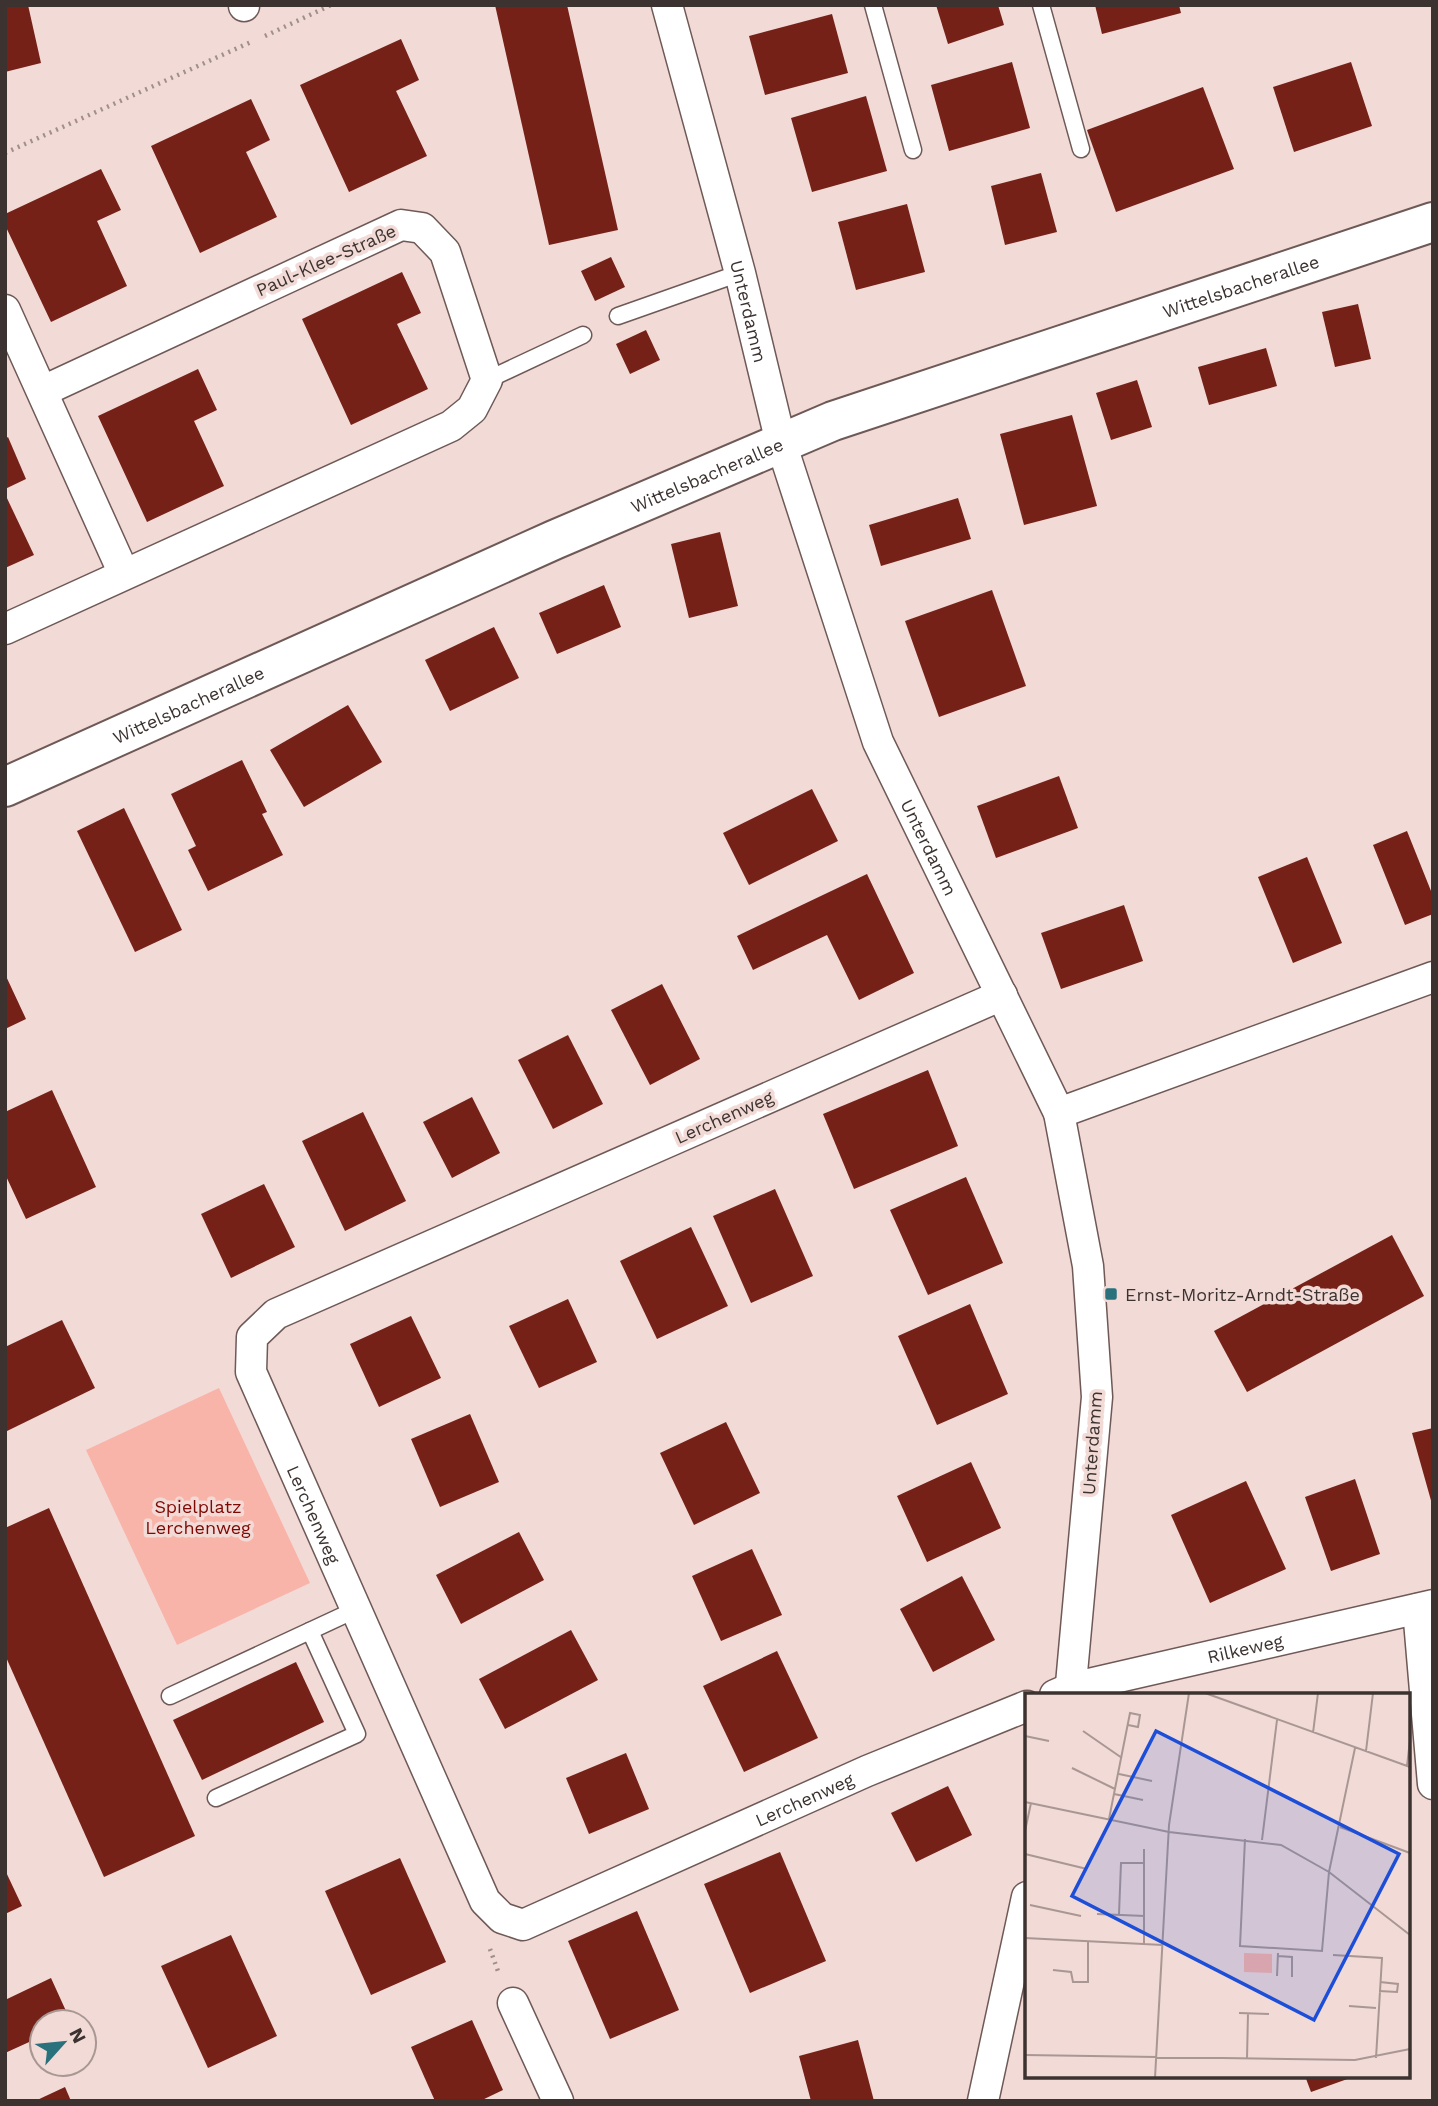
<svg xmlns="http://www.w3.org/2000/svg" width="1438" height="2106" font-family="'Work Sans',sans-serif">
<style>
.green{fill:#f9b4a9}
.building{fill:#752118}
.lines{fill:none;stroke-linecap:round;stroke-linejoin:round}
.service-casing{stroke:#6e5956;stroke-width:19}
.minor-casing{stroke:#6e5956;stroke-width:33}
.tertiary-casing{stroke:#6e5956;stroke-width:42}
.path{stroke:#a08f8c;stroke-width:4.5;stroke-dasharray:2 5;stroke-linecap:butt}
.service{stroke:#fff;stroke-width:16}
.minor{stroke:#fff;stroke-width:30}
.tertiary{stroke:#fff;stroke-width:38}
.poi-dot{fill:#29717c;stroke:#f2dad6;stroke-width:2.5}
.labels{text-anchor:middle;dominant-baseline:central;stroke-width:7;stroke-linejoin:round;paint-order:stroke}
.street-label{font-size:18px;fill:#3c3331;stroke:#f2dad6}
.poi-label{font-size:18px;fill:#3c3331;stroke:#f2dad6;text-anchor:start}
.park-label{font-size:18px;fill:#7e0804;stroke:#f2dad6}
.inset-road{fill:none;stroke:#a99794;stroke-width:2}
.view{fill:#1d4ed8;fill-opacity:0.15;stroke:#1d4ed8;stroke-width:3.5}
.inset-edge{fill:none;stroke:#3c3331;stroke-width:3.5}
</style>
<rect width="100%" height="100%" fill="#f2dad6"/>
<path class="green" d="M219 1388 310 1583 177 1645 86 1450Z"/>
<g class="building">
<path d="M5 5H28L41 63 5 72Z"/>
<path d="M495 5H567L618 230 549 245Z"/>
<path d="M936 5H998L1004 25 948 44Z"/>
<path d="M1095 5H1179L1181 13 1102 34Z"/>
<path d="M832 14 848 73 765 95 749 36Z"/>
<path d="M401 39 419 80 396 91 427 156 349 192 300 85Z"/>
<path d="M1012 62 1030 128 949 151 931 85Z"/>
<path d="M1351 62 1372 126 1294 152 1273 87Z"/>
<path d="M1203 87 1234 169 1116 212 1087 130Z"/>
<path d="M866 96 887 171 812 192 791 118Z"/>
<path d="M251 99 270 140 246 152 277 217 200 253 151 146Z"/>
<path d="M101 169 121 210 97 221 127 286 51 322 5 225V214Z"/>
<path d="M1041 173 1057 232 1005 245 991 186Z"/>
<path d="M907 204 925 272 856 290 838 222Z"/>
<path d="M611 257 625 287 595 301 581 271Z"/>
<path d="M402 272 421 313 397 324 428 389 351 425 302 319Z"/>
<path d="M1358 304 1371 359 1335 367 1322 312Z"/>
<path d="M646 330 660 360 630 374 616 344Z"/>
<path d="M1266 348 1277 386 1209 405 1198 367Z"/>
<path d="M198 369 217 410 194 421 224 486 147 522 98 416Z"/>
<path d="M1137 380 1152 427 1111 440 1096 393Z"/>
<path d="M1072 415 1097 506 1024 525 1000 434Z"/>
<path d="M8 437 26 479 5 489V439Z"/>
<path d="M5 494 34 555 5 568Z"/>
<path d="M958 498 971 539 881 566 869 525Z"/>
<path d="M720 532 738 606 689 618 671 544Z"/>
<path d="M604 585 621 627 557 654 539 613Z"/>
<path d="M992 590 1026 686 939 717 905 621Z"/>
<path d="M494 627 519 678 450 711 425 660Z"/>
<path d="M348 705 382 762 304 807 270 750Z"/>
<path d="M242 760 267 812 262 814 283 855 208 891 188 850 196 846 171 794Z"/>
<path d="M1059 776 1078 828 996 858 977 806Z"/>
<path d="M812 789 838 841 749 885 723 833Z"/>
<path d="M124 808 182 930 135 952 77 831Z"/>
<path d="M1407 831 1433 896V914L1405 925 1373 845Z"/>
<path d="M1307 857 1342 943 1293 963 1258 877Z"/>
<path d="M867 874 914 973 859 1000 827 935 753 970 737 936Z"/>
<path d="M1124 905 1143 961 1061 989 1041 933Z"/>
<path d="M5 974 26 1019 5 1029Z"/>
<path d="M662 984 700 1059 650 1085 611 1010Z"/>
<path d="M568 1035 603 1104 553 1129 518 1060Z"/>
<path d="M928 1070 958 1146 854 1189 823 1114Z"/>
<path d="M52 1090 96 1187 26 1219 5 1174V1112Z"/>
<path d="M472 1097 500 1153 452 1178 423 1122Z"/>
<path d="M363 1112 406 1201 345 1231 302 1141Z"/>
<path d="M966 1177 1003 1263 928 1295 890 1210Z"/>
<path d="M264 1184 295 1247 231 1278 201 1214Z"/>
<path d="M775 1189 813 1276 751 1303 713 1216Z"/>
<path d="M691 1227 728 1306 657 1339 620 1261Z"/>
<path d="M1392 1235 1424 1296 1247 1392 1214 1331Z"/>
<path d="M568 1299 597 1362 539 1388 509 1326Z"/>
<path d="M970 1304 1008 1394 937 1425 898 1336Z"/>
<path d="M411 1316 441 1378 379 1407 350 1344Z"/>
<path d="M62 1320 95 1388 5 1432V1347Z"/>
<path d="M470 1414 499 1482 440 1507 411 1439Z"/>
<path d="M726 1422 760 1493 694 1525 660 1453Z"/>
<path d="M1433 1428V1504H1432L1412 1433Z"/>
<path d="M971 1462 1001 1528 927 1562 897 1496Z"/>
<path d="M1355 1479 1380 1554 1331 1571 1305 1497Z"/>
<path d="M1246 1481 1286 1569 1210 1603 1171 1515Z"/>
<path d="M49 1508 195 1836 104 1877 5 1655V1528Z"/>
<path d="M519 1532 544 1580 461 1624 436 1575Z"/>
<path d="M752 1549 782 1615 721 1641 692 1576Z"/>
<path d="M962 1576 995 1640 933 1672 900 1609Z"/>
<path d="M571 1630 598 1680 505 1729 479 1679Z"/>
<path d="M777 1651 818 1738 744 1772 703 1686Z"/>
<path d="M296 1662 324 1722 202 1780 173 1720Z"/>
<path d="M626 1753 649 1809 589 1834 566 1778Z"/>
<path d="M948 1786 972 1835 916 1862 891 1813Z"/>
<path d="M780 1852 826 1961 750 1993 704 1884Z"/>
<path d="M400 1858 446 1962 371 1995 325 1891Z"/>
<path d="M5 1870 22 1906 5 1914Z"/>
<path d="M637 1911 679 2010 610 2039 568 1941Z"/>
<path d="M231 1935 277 2036 208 2068 161 1966Z"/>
<path d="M51 1978 71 2022H42V2047L38 2038 5 2053V2000Z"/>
<path d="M472 2020 503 2090 480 2101H435L411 2047Z"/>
<path d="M858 2040 874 2101H811L799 2056Z"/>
<path d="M1305 2076H1353V2077L1311 2092Z"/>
<path d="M65 2087 71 2101H35Z"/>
</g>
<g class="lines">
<g class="service-casing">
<g id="service">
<path d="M873 5 913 150"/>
<path d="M1041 5 1081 149"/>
<path d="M618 316 740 273"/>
<path d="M487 380 583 335"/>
<path d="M170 1696 357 1609"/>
<path d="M216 1798 357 1734 310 1631"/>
</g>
</g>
<g class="minor-casing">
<g id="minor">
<path d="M244 5V6"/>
<path id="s1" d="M667 5 740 273 781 443 878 742 1059 1113 1088 1266 1097 1397 1070 1695"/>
<path d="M5 310 124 574"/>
<path d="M5 629 451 426 472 409 487 380 445 252 422 228 401 225 43 391"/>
<path id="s2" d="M1002 995 276 1314 252 1337 251 1372 485 1901 502 1918 523 1925 867 1771 1027 1706"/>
<path d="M1059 1113 1433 977"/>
<path d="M1418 1609 1433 1784"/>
<path id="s3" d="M1055 1695 1071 1688 1433 1605"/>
<path d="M513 2003 558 2101"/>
<path d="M983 2101 1027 1897"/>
</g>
</g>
<g class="tertiary-casing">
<g id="tertiary">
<path id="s4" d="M5 787 554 540 833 421 1433 222"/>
</g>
</g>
<g class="path">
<path d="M265 36 331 5"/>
<path d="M5 153 251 42"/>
<path d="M490 1949 499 1974"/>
</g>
<use href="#service" class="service"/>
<use href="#minor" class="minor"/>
<use href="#tertiary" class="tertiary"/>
</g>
<rect class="poi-dot" x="1104" y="1287" width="14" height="14" rx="3.5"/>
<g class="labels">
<g class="street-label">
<text transform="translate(326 260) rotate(-24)">Paul-Klee-Straße</text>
<text stroke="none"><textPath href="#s4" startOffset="1335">Wittelsbacherallee</textPath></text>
<text stroke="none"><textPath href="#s1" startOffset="317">Unterdamm</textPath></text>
<text stroke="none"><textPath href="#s4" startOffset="768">Wittelsbacherallee</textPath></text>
<text stroke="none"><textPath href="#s4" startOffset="201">Wittelsbacherallee</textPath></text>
<text stroke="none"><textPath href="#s1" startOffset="884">Unterdamm</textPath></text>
<text transform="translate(724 1117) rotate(-24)">Lerchenweg</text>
<text transform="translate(1092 1443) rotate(-86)">Unterdamm</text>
<text stroke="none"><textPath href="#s2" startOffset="1017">Lerchenweg</textPath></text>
<text stroke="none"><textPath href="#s3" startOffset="196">Rilkeweg</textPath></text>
<text stroke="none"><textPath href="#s2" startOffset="1794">Lerchenweg</textPath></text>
</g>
<g class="poi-label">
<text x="1125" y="1294">Ernst-Moritz-Arndt-Straße</text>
</g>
<g class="park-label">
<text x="198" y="1506">Spielplatz<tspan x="198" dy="21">Lerchenweg</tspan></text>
</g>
</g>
<g transform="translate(1025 1693)">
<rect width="385" height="385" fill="#f2dad6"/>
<path d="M219 260 247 261V280L219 279Z" fill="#f9b4a9"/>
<path class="inset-road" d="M180 0 385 74M58 38 97 65M288 40 293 0M0 43 24 48M341 58 348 0M382 73 385 47M47 75 90 96M94 81 127 88M89 101 118 107M0 109 144 139 256 152 304 179 385 242M84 126 105 20 115 22 113 34 103 32M315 134 385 160M0 138 6 110M220 146 215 253 297 258 304 179 330 55M237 147 252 27M0 161 62 176M5 212 56 223M72 221 120 223M94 221 96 170H119M0 245 138 252M119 251V156M308 262 357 265 351 365M253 263 267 264V284M28 277 46 279 48 289H63V248M252 283 253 260M354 298 372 299 373 291 355 289M324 313 351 315M214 320 244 321M0 362 330 367 385 356M222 365 223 320M130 385 144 132 164 0"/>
<path class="view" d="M131 38 374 161 289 327 47 203Z"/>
<rect width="385" height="385" class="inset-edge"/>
</g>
<rect width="1438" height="2106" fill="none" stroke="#3c3331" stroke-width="14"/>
<g transform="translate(63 2043) rotate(63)"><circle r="33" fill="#f2dad6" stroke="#a99794" stroke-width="2"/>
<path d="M0-5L12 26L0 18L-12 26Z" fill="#29717c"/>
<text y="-10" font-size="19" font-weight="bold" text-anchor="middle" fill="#3c3331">N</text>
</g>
</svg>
